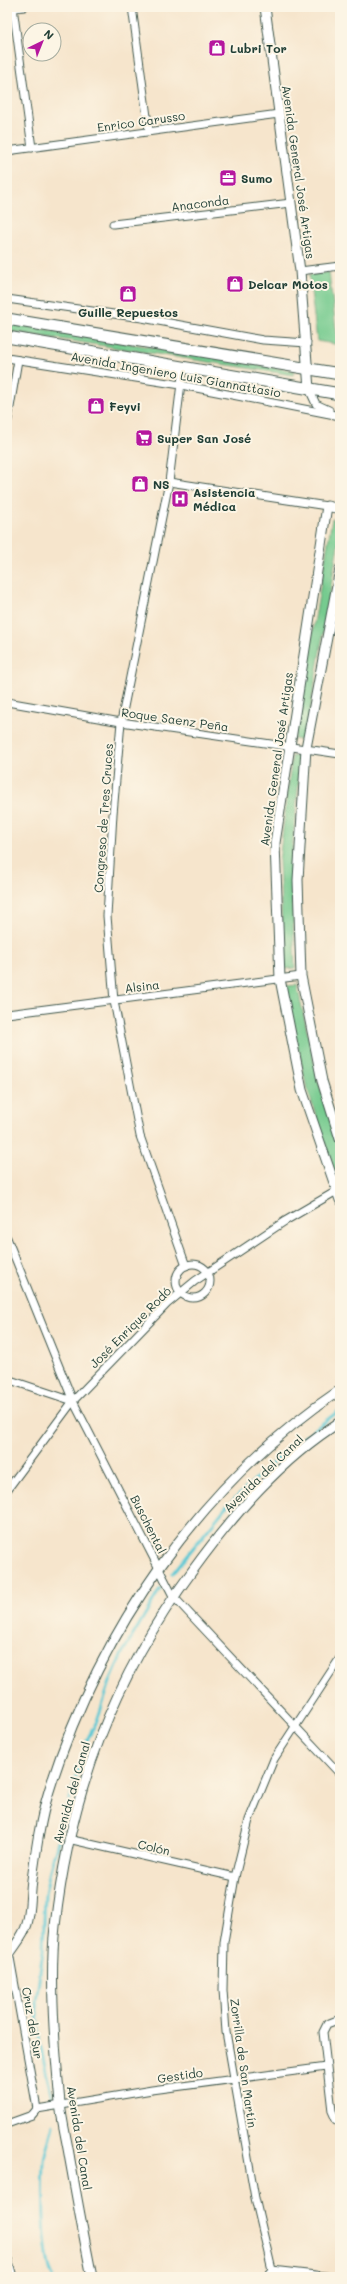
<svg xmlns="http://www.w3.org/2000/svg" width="347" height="2284" font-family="Mali,sans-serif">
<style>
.green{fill:#76cb8f;stroke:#4a8462}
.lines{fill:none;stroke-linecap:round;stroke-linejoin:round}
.stream{stroke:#5dc9d5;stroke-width:3}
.minor-casing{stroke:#3f564b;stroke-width:9}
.tertiary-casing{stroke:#3f564b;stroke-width:11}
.primary-casing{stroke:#3f564b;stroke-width:13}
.minor{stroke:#fff;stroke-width:7}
.tertiary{stroke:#fff;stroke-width:9}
.primary{stroke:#fff;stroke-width:11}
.labels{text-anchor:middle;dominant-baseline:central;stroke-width:4;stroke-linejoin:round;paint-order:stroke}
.poi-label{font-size:12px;font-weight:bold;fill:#1f3d34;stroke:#fcf5e5;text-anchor:start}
.street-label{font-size:12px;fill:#1f3d34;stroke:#fcf5e5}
</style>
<rect width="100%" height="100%" fill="#fcf5e5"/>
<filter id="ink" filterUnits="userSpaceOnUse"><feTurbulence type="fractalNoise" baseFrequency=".025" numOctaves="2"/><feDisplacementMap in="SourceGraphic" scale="8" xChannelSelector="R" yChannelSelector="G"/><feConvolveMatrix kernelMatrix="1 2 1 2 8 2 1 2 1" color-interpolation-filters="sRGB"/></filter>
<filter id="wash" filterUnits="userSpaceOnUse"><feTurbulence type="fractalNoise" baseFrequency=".012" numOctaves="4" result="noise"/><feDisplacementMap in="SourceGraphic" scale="16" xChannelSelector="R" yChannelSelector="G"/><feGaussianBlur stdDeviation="0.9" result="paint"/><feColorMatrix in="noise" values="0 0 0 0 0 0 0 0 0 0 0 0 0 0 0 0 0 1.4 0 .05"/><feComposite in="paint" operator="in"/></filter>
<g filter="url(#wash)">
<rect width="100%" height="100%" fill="#f6e5cc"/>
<g class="green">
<path d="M329 272 337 337 340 338V345L317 341 309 275Z"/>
<path d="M7 323 294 371 293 375 7 331Z"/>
<path d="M332 519 340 520V533L305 741 294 739Z"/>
<path d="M292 756 301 757 291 862 295 968 284 969 279 861Z"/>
<path d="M297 985 318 1080 340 1150V1178L336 1176 306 1085 285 986Z"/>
</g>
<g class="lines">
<g class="stream">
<path d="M172 1574 227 1506 281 1455 340 1410"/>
<path d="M52 2098 40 2044 36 2002 43 1950 45 1894 50 1870 79 1766 88 1738 97 1721 111 1679 122 1654 160 1589"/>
<path d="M53 2277C42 2254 43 2188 44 2161 45 2149 51 2137 53 2125"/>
</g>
</g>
</g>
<g filter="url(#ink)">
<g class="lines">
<g class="minor-casing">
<g id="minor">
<path d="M13 7 32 148"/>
<path d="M132 7 149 131"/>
<path d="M7 9 24 7"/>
<path d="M7 151 279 114"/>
<path d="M113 224 291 203"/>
<path d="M300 271 340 266"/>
<path d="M7 299 142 318 263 340 307 343"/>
<path d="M7 358 181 385 340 416"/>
<path d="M183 367 169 482 121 722 113 814 107 916 114 1001 140 1136 186 1266"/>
<path d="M309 389 316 404 329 410"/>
<path d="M7 425 18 360"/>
<path d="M169 482 327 506"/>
<path d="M7 702 121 722 340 754"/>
<path d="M7 1014 301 976"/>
<path d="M7 1238 73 1401 173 1596 340 1774"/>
<circle cx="193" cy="1281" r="17"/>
<path d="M7 1379 73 1401"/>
<path d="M7 1490 73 1401 167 1304 195 1281 285 1221 340 1189"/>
<path d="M68 1839 235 1877"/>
<path d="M7 1941 37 2109"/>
<path d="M340 2019 327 2024 323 2032 332 2111 336 2120 340 2121"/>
<path d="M37 2109 152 2090 326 2067"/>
<path d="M7 2124 32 2115 37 2109"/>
<path d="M7 2255 13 2277"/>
<path d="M272 2270 255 2198 226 2032 223 1990 224 1942 235 1877 249 1820 274 1759 340 1658"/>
<path d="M272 2270 333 2277"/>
<path d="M265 2277 272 2270"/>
</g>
</g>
<g class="tertiary-casing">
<g id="tertiary">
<path d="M265 7 300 271 309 389"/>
<path d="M340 509 327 506 275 843 280 979 302 1090 340 1200"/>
<path d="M340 569 306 748 298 880 301 976 322 1081 340 1139"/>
<path d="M10 1953C16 1944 24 1935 27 1924 31 1910 30 1894 32 1880 36 1850 40 1820 49 1791 99 1631 200 1484 340 1390"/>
<path d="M92 2277C84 2238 77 2199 70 2160 67 2141 62 2122 60 2103 55 2049 49 1980 55 1926 70 1793 113 1678 193 1570 233 1515 281 1459 340 1422"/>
</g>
</g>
<g class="primary-casing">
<g id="primary">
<path d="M7 319 340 374"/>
<path d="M7 337 340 394"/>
</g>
</g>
<use href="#minor" class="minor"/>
<use href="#tertiary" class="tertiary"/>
<use href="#primary" class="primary"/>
</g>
</g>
<defs>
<g id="shop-square" transform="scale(0.9)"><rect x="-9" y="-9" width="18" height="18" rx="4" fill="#b5179e" stroke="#fcf5e5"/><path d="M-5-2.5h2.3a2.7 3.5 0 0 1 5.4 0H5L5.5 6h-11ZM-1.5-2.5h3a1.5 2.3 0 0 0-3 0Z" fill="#fff"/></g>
<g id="office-square" transform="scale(0.9)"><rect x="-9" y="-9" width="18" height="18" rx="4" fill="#b5179e" stroke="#fcf5e5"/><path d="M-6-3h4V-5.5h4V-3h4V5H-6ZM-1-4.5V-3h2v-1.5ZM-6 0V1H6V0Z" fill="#fff"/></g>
<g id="supermarket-square" transform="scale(0.9)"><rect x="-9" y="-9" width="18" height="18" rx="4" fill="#b5179e" stroke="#fcf5e5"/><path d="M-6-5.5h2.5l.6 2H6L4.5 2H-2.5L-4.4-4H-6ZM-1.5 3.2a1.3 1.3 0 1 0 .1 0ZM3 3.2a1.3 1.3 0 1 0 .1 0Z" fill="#fff"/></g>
<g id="hospital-square" transform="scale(0.9)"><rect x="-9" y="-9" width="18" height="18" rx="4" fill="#b5179e" stroke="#fcf5e5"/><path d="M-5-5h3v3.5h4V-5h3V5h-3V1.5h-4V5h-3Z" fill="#fff"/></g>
</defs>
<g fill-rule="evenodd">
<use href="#shop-square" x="217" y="48"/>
<use href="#office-square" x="228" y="178"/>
<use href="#shop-square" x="235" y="284"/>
<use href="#shop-square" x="128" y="294"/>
<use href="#shop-square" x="96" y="406"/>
<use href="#supermarket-square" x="144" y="438"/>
<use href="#shop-square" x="140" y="484"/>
<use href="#hospital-square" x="180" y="499"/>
</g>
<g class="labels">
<g class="poi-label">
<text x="230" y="48">Lubri Tor</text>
<text x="241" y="178">Sumo</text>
<text x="248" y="284">Delcar Motos</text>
<text x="128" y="312" text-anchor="middle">Guille Repuestos</text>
<text x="109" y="406">Feyvi</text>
<text x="157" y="438">Super San José</text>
<text x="153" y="484">NS</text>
<text x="193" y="492">Asistencia<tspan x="193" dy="14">Médica</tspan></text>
</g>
<g class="street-label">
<text transform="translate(141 121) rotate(-8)">Enrico Carusso</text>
<text transform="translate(299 172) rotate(82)">Avenida General José Artigas</text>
<text transform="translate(200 203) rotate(-7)">Anaconda</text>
<text transform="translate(176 374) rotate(10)">Avenida Ingeniero Luis Giannattasio</text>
<text transform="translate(175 719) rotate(8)">Roque Saenz Peña</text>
<text transform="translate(276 759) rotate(-82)">Avenida General José Artigas</text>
<text transform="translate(103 818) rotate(-86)">Congreso de Tres Cruces</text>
<text transform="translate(142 986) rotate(-7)">Alsina</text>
<text transform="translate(130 1327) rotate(-45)">José Enrique Rodó</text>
<text transform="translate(263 1473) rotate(-44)">Avenida del Canal</text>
<text transform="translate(149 1524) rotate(63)">Buschental</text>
<text transform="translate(71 1792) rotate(-74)">Avenida del Canal</text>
<text transform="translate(154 1847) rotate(13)">Colón</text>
<text transform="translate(33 2023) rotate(80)">Cruz del Sur</text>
<text transform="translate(244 2063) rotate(82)">Zorrilla de San Martín</text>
<text transform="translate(180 2075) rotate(-8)">Gestido</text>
<text transform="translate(80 2138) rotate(81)">Avenida del Canal</text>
</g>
</g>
<rect width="347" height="2284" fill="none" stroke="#fcf5e5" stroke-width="24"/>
<g transform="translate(42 42) rotate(43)"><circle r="19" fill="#fcf5e5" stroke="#a4ab9e"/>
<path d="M0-3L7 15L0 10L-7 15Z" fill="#b5179e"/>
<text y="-6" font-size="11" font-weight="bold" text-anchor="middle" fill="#1f3d34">N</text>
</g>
</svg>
